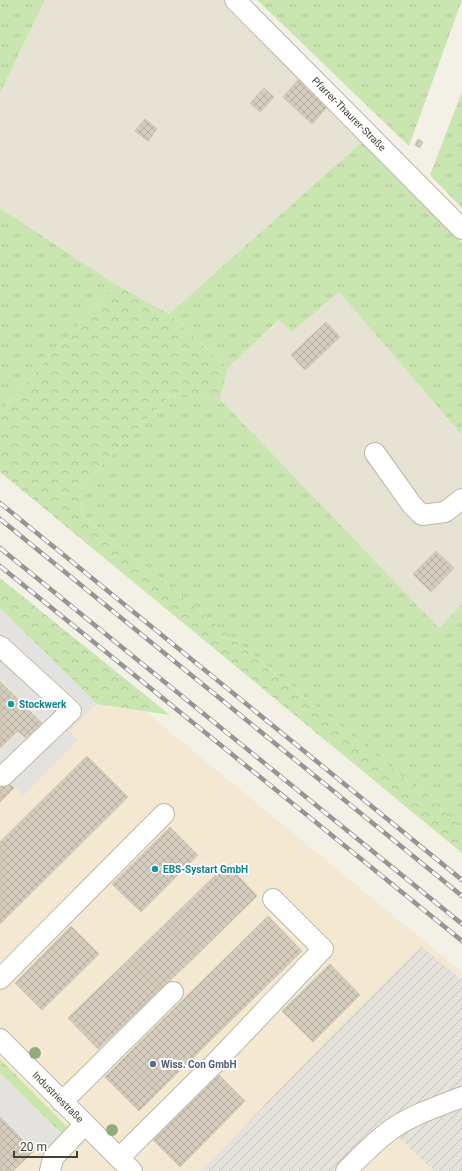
<svg xmlns="http://www.w3.org/2000/svg" width="462" height="1171" font-family="Roboto,sans-serif">
<style>
.residential{fill:#e6e2d4}
.commercial{fill:#f4e8d2}
.industrial{fill:url(#industrial-furrows)}
.grass{fill:url(#grass-tufts)}
.forest{fill:url(#forest-crowns)}
.parking{fill:#e4e2de}
.building{fill:url(#building-cross-hatch);stroke:#cec4af}
.lines{fill:none;stroke-linecap:round;stroke-linejoin:round}
.minor-casing{stroke:#beb8a9;stroke-width:22}
.minor{stroke:#fff;stroke-width:20}
.rail-casing{stroke:#959595;stroke-width:4.5}
.rail{stroke:#fff;stroke-width:3;stroke-dasharray:9;stroke-linecap:butt}
.tree{fill:#92ac7f}
.culture-dot{fill:#0f9aa8;stroke:#fff;stroke-width:1.5}
.service-dot{fill:#5c6f8a;stroke:#fff;stroke-width:1.5}
.labels{text-anchor:middle;dominant-baseline:central;stroke-width:4;stroke-linejoin:round;paint-order:stroke}
.street-label{font-size:10px;fill:#454036;stroke:#fff}
.culture-label{font-size:10px;font-weight:bold;fill:#0d838f;stroke:#fff;text-anchor:start}
.service-label{font-size:10px;font-weight:bold;fill:#4e5e75;stroke:#fff;text-anchor:start}
</style>
<defs>
<pattern id="industrial-furrows" width="10" height="10" patternUnits="userSpaceOnUse"><rect width="10" height="10" fill="#e5e1db"/><path d="M-1 1l2-2M0 10L10 0M9 11l2-2" fill="none" stroke="#c6c2bd"/></pattern>
<pattern id="grass-tufts" width="24" height="20" patternUnits="userSpaceOnUse"><rect width="24" height="20" fill="#cae6b0"/><path d="M3 7l-1-3M5 7V3M7 7l1-3M15 17l-1-3M17 17v-4M19 17l1-3" fill="none" stroke="#afc698"/></pattern>
<pattern id="forest-crowns" width="20" height="18" patternUnits="userSpaceOnUse"><rect width="20" height="18" fill="#cae6b0"/><path d="M2 6a3 3 0 1 1 6 0M12 15a3 3 0 1 1 6 0" fill="none" stroke="#afc698"/></pattern>
<pattern id="building-cross-hatch" width="8" height="8" patternUnits="userSpaceOnUse"><rect width="8" height="8" fill="#d4ccbc"/><path d="M0 0l8 8M0 8l8-8" fill="none" stroke="#b7b0a2"/></pattern>
</defs>
<rect width="100%" height="100%" fill="#f3f0e6"/>
<g class="residential">
<path d="M45 0H223L332 103 364 140 169 314 115 284 0 208V93Z"/>
<path d="M339 292 462 435V604L439 628 220 399 228 368 280 320 292 332Z"/>
</g>
<path class="commercial" d="M0 592 462 972V1171H0Z"/>
<path class="industrial" d="M421 946 462 980V1171H434L396 1135 359 1171H201L305 1063Z"/>
<g class="grass">
<path d="M0 0H45L0 93Z"/>
<path d="M257 0H462L409 146Z"/>
<path d="M462 92V208L430 175Z"/>
<path d="M364 140 462 243V435L339 292 292 332 279 320 228 368 169 314Z"/>
<path d="M0 208 115 284 0 412Z"/>
<path d="M173 393 220 399 439 628 462 604V826L81 514 83 484Z"/>
<path d="M0 1059 74 1134 68 1140 0 1073Z"/>
</g>
<g class="forest">
<path d="M115 284 169 314 228 368 220 399 173 393 83 484 81 514 462 826V853L0 472V412Z"/>
<path d="M0 578 170 715 97 704 0 608Z"/>
</g>
<g class="parking">
<path d="M0 608 97 704 70 731 78 740 23 796 0 772V750L18 732 29 743 46 725 0 679Z"/>
<path d="M0 1074 62 1135 39 1155 0 1117Z"/>
</g>
<g class="building">
<path d="M299 79 328 106 312 124 283 97Z"/>
<path d="M264 88 274 97 260 112 250 103Z"/>
<path d="M145 119 157 129 148 141 135 131Z"/>
<path d="M418 139 423 142 420 148 415 145Z"/>
<path d="M326 322 340 337 305 370 291 355Z"/>
<path d="M436 551 454 568 431 592 413 574Z"/>
<path d="M0 681 45 726 29 741 18 731 0 748Z"/>
<path d="M87 756 128 797 0 924V842Z"/>
<path d="M0 774 14 788 0 802Z"/>
<path d="M170 827 198 855 141 912 112 884Z"/>
<path d="M227 864 257 896 197 955 166 923Z"/>
<path d="M268 916 302 951 158 1092 125 1057Z"/>
<path d="M166 923 197 955 161 989 130 958Z"/>
<path d="M71 926 99 954 42 1010 15 983Z"/>
<path d="M130 958 161 989 98 1049 68 1018Z"/>
<path d="M330 964 360 995 313 1042 282 1011Z"/>
<path d="M125 1057 158 1092 139 1111 105 1077Z"/>
<path d="M217 1073 245 1101 180 1167 152 1139Z"/>
<path d="M0 1117 34 1151 13 1171H0Z"/>
</g>
<g class="lines">
<g class="minor-casing">
<g id="minor">
<path d="M235 0 462 229"/>
<path d="M375 453 412 505 422 515 445 512 462 499"/>
<path d="M0 646 71 711 3 776"/>
<path d="M0 979 164 814"/>
<path d="M0 1039 132 1171"/>
<path d="M62 1102 173 992"/>
<path d="M119 1158 217 1061 323 949 273 899"/>
<path d="M50 1171 53 1158 85 1124"/>
<path d="M346 1171C361 1156 375 1141 392 1129 412 1115 439 1106 462 1097"/>
</g>
</g>
<use href="#minor" class="minor"/>
<g class="rail-casing">
<g id="rail">
<path d="M0 503 462 880"/>
<path d="M0 519 462 896"/>
<path d="M0 548 462 924"/>
<path d="M0 566 462 941"/>
</g>
</g>
<use href="#rail" class="rail"/>
</g>
<g class="tree">
<circle cx="35" cy="1053" r="6"/>
<circle cx="112" cy="1130" r="6"/>
</g>
<g class="culture-dot">
<circle cx="11" cy="704" r="4"/>
<circle cx="155" cy="869" r="4"/>
</g>
<circle class="service-dot" cx="153" cy="1064" r="4"/>
<g class="labels">
<g class="street-label">
<text transform="translate(349 114) rotate(45)">Pfarrer-Thaurer-Straße</text>
<text transform="translate(58 1097) rotate(45)">Industriestraße</text>
</g>
<g class="culture-label">
<text x="19" y="704">Stockwerk</text>
<text x="163" y="869">EBS-Systart GmbH</text>
</g>
<g class="service-label">
<text x="161" y="1064">Wiss. Con GmbH</text>
</g>
</g>
<path d="M14 1151v6h63v-6" fill="none" stroke="#454036" stroke-width="2"/>
<text x="20" y="1151" font-size="12" fill="#454036" stroke="#ffffff" stroke-width="3" paint-order="stroke">20 m</text>
</svg>
